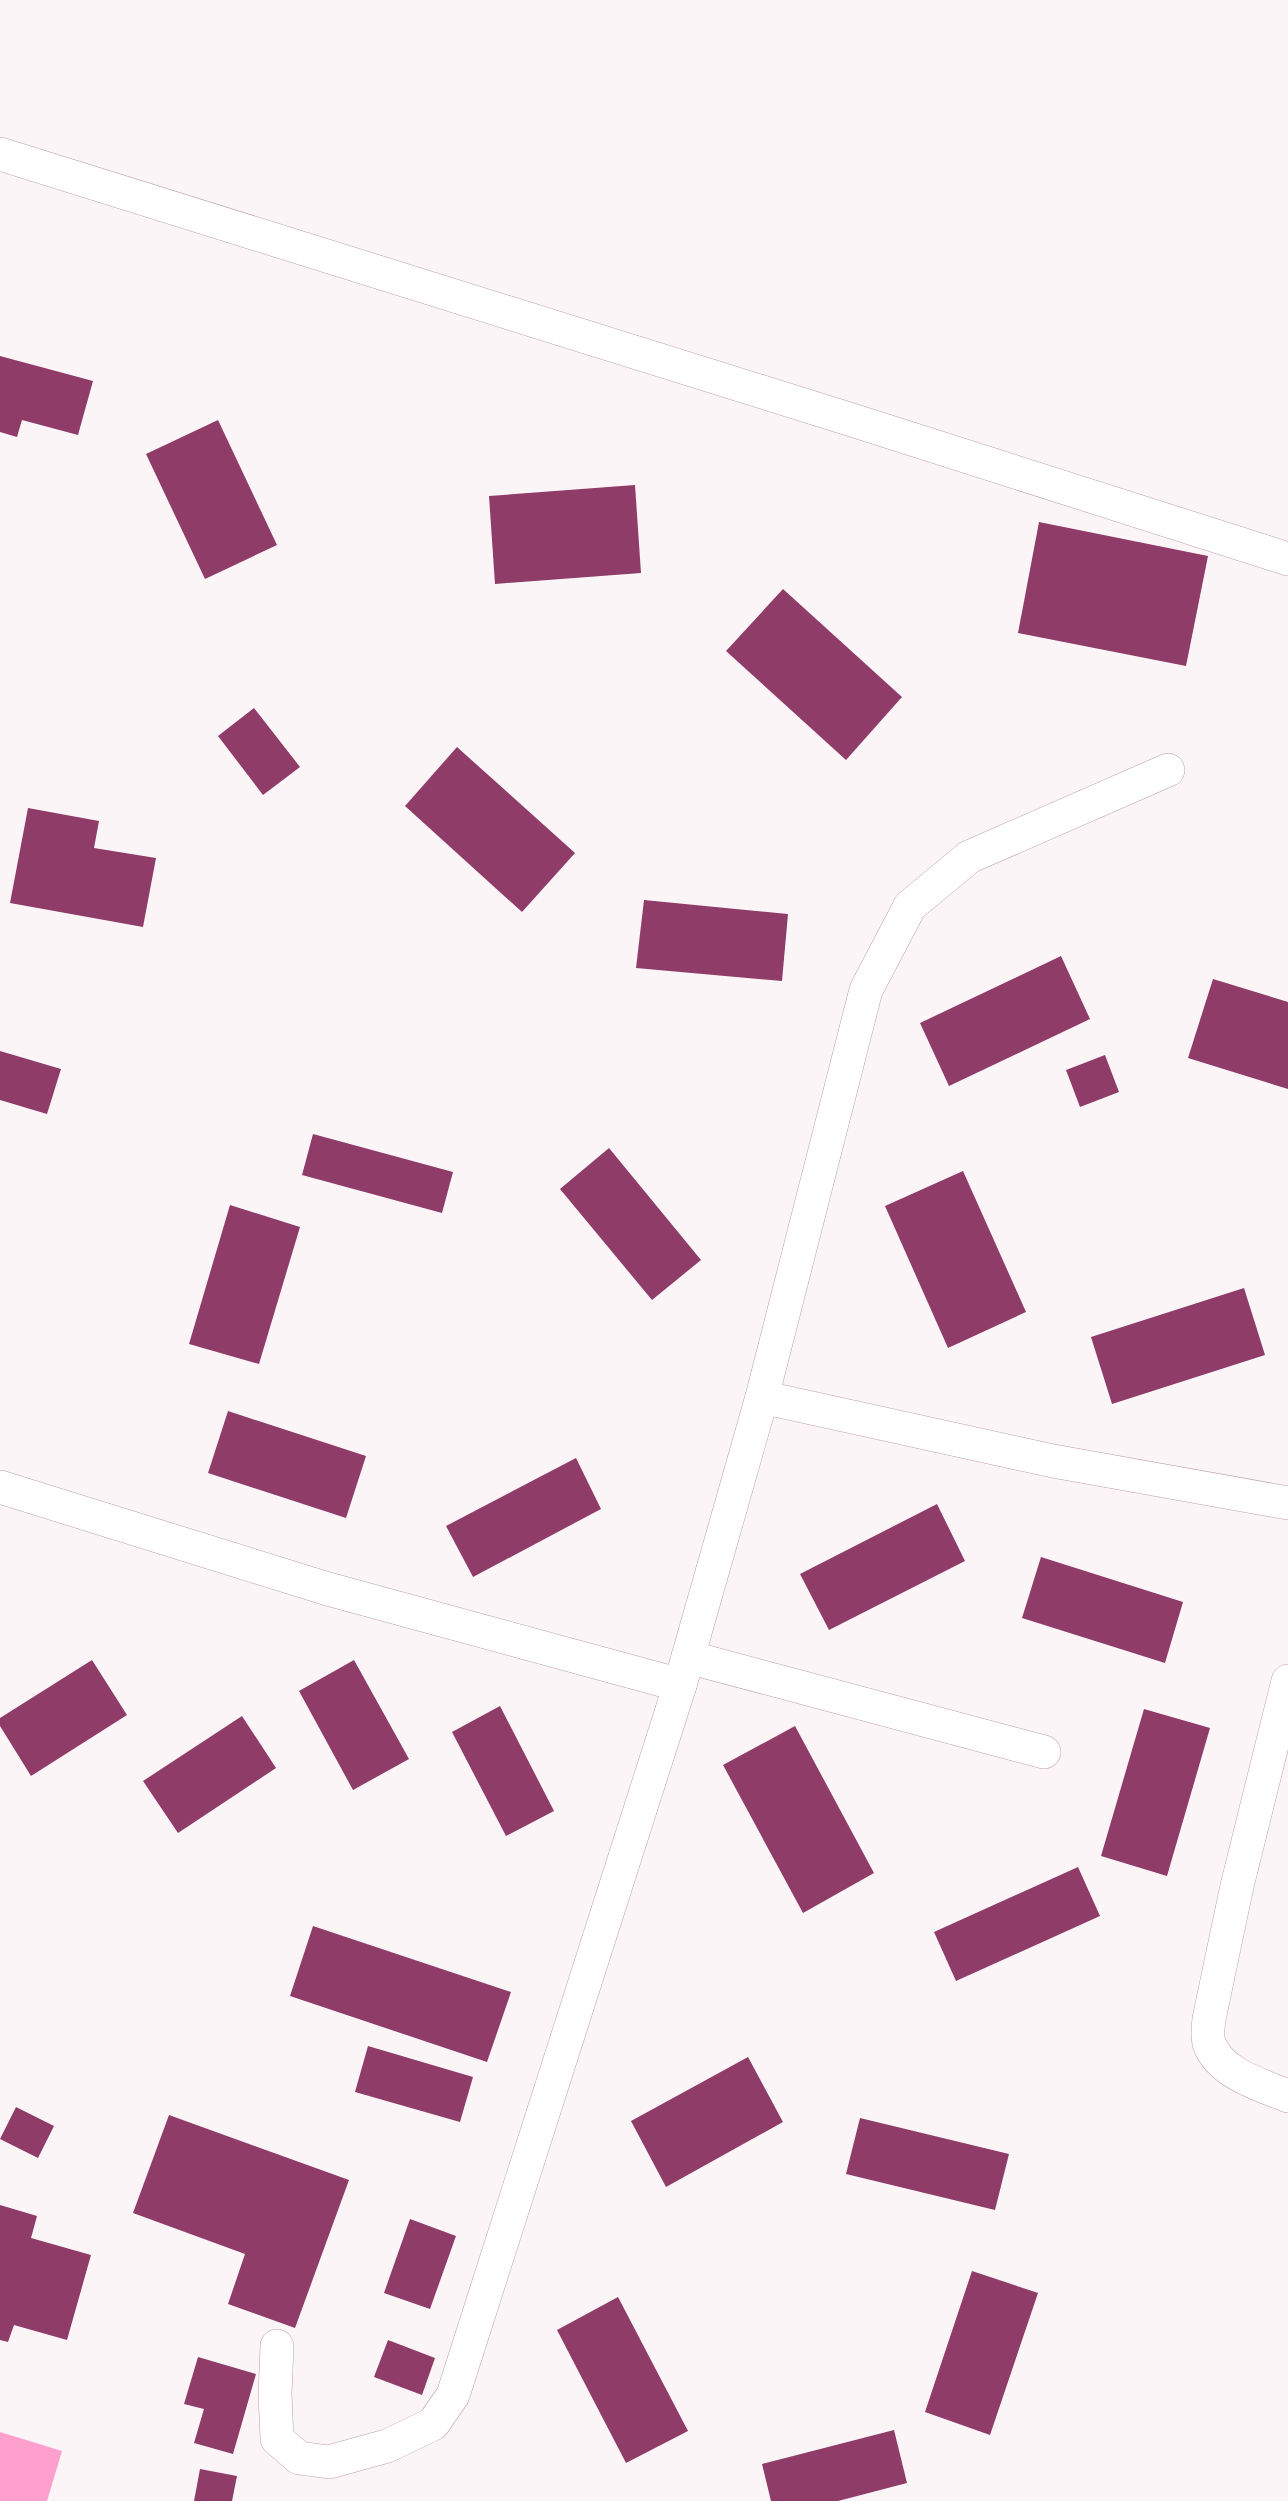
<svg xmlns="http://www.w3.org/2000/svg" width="1288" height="2501" font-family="Rubik,sans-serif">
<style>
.water{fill:#fda0ce}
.building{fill:#8f3c69}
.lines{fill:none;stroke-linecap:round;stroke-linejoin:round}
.minor-casing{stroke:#bd9fad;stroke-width:34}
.minor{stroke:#fff;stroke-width:33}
</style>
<rect width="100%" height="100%" fill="#fcf5f8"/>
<path class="water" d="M0 2432 62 2451 47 2501H0Z"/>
<g class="building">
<path d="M0 356 93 381 78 435 22 420 17 437 0 432Z"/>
<path d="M218 420 277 545 205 579 146 454Z"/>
<path d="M635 485 641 573 495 584 489 496Z"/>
<path d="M1039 522 1208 556 1186 666 1018 633Z"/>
<path d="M783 589 902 697 846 760 726 651Z"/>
<path d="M254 708 300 767 263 795 218 736Z"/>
<path d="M457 747 575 853 522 912 405 806Z"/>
<path d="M28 808 99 821 94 848 156 858 143 927 10 903Z"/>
<path d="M644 900 788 914 782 981 636 968Z"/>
<path d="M1061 956 1090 1019 949 1086 920 1023Z"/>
<path d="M1213 979 1288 1002V1089L1188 1058Z"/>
<path d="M0 1051 61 1069 47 1114 0 1100Z"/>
<path d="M1105 1055 1119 1092 1080 1107 1066 1070Z"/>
<path d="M313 1134 453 1172 442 1213 302 1175Z"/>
<path d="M609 1148 701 1260 652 1300 560 1189Z"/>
<path d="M963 1171 1026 1312 948 1348 885 1206Z"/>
<path d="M230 1205 300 1227 259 1364 189 1344Z"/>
<path d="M1244 1288 1265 1355 1112 1404 1091 1337Z"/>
<path d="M228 1411 366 1456 346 1518 208 1473Z"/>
<path d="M576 1458 601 1509 473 1577 446 1526Z"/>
<path d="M937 1504 965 1561 829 1630 800 1574Z"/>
<path d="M1041 1557 1183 1602 1165 1663 1022 1618Z"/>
<path d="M92 1660 127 1715 31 1776 0 1726V1718Z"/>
<path d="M354 1660 409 1759 353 1790 299 1691Z"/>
<path d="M500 1706 554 1811 506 1836 452 1732Z"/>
<path d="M1144 1709 1210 1728 1167 1876 1101 1856Z"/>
<path d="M242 1716 276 1768 178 1833 143 1781Z"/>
<path d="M795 1726 874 1873 803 1913 723 1765Z"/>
<path d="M1078 1867 1100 1916 956 1981 934 1932Z"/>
<path d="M313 1926 511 1992 487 2062 290 1996Z"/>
<path d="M368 2046 473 2077 460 2122 355 2092Z"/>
<path d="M748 2057 783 2122 666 2187 631 2121Z"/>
<path d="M16 2107 54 2126 38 2158 0 2139Z"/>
<path d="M169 2115 349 2180 295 2328 228 2304 245 2254 133 2213Z"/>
<path d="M860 2118 1009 2154 995 2210 846 2174Z"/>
<path d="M0 2205 37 2216 31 2238 91 2255 67 2340 14 2325 8 2342 0 2340Z"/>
<path d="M410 2219 456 2236 430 2309 384 2293Z"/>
<path d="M972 2271 1038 2293 990 2435 925 2412Z"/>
<path d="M618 2297 688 2431 626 2463 557 2330Z"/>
<path d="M388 2340 435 2358 422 2395 374 2377Z"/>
<path d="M198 2357 256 2374 233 2454 194 2443 204 2409 184 2404Z"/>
<path d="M894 2430 907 2483 838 2501H771L762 2464Z"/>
<path d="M200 2469 237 2476 232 2501H194Z"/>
</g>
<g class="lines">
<g class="minor-casing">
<g id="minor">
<path d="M0 154 852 420 1288 559"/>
<path d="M762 1397 1053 1461 1288 1503"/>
<path d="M0 1487 328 1589 680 1685"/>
<path d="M688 1657 1044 1752"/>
<path d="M1288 1681 1237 1886 1209 2019C1208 2027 1207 2036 1209 2043 1219 2073 1261 2085 1288 2096"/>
<path d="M277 2346 275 2394 277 2439 299 2458 329 2462 387 2446 433 2424 453 2395 680 1685 762 1397 866 990 910 906 969 857 1168 770"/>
</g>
</g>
<use href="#minor" class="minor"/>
</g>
</svg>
